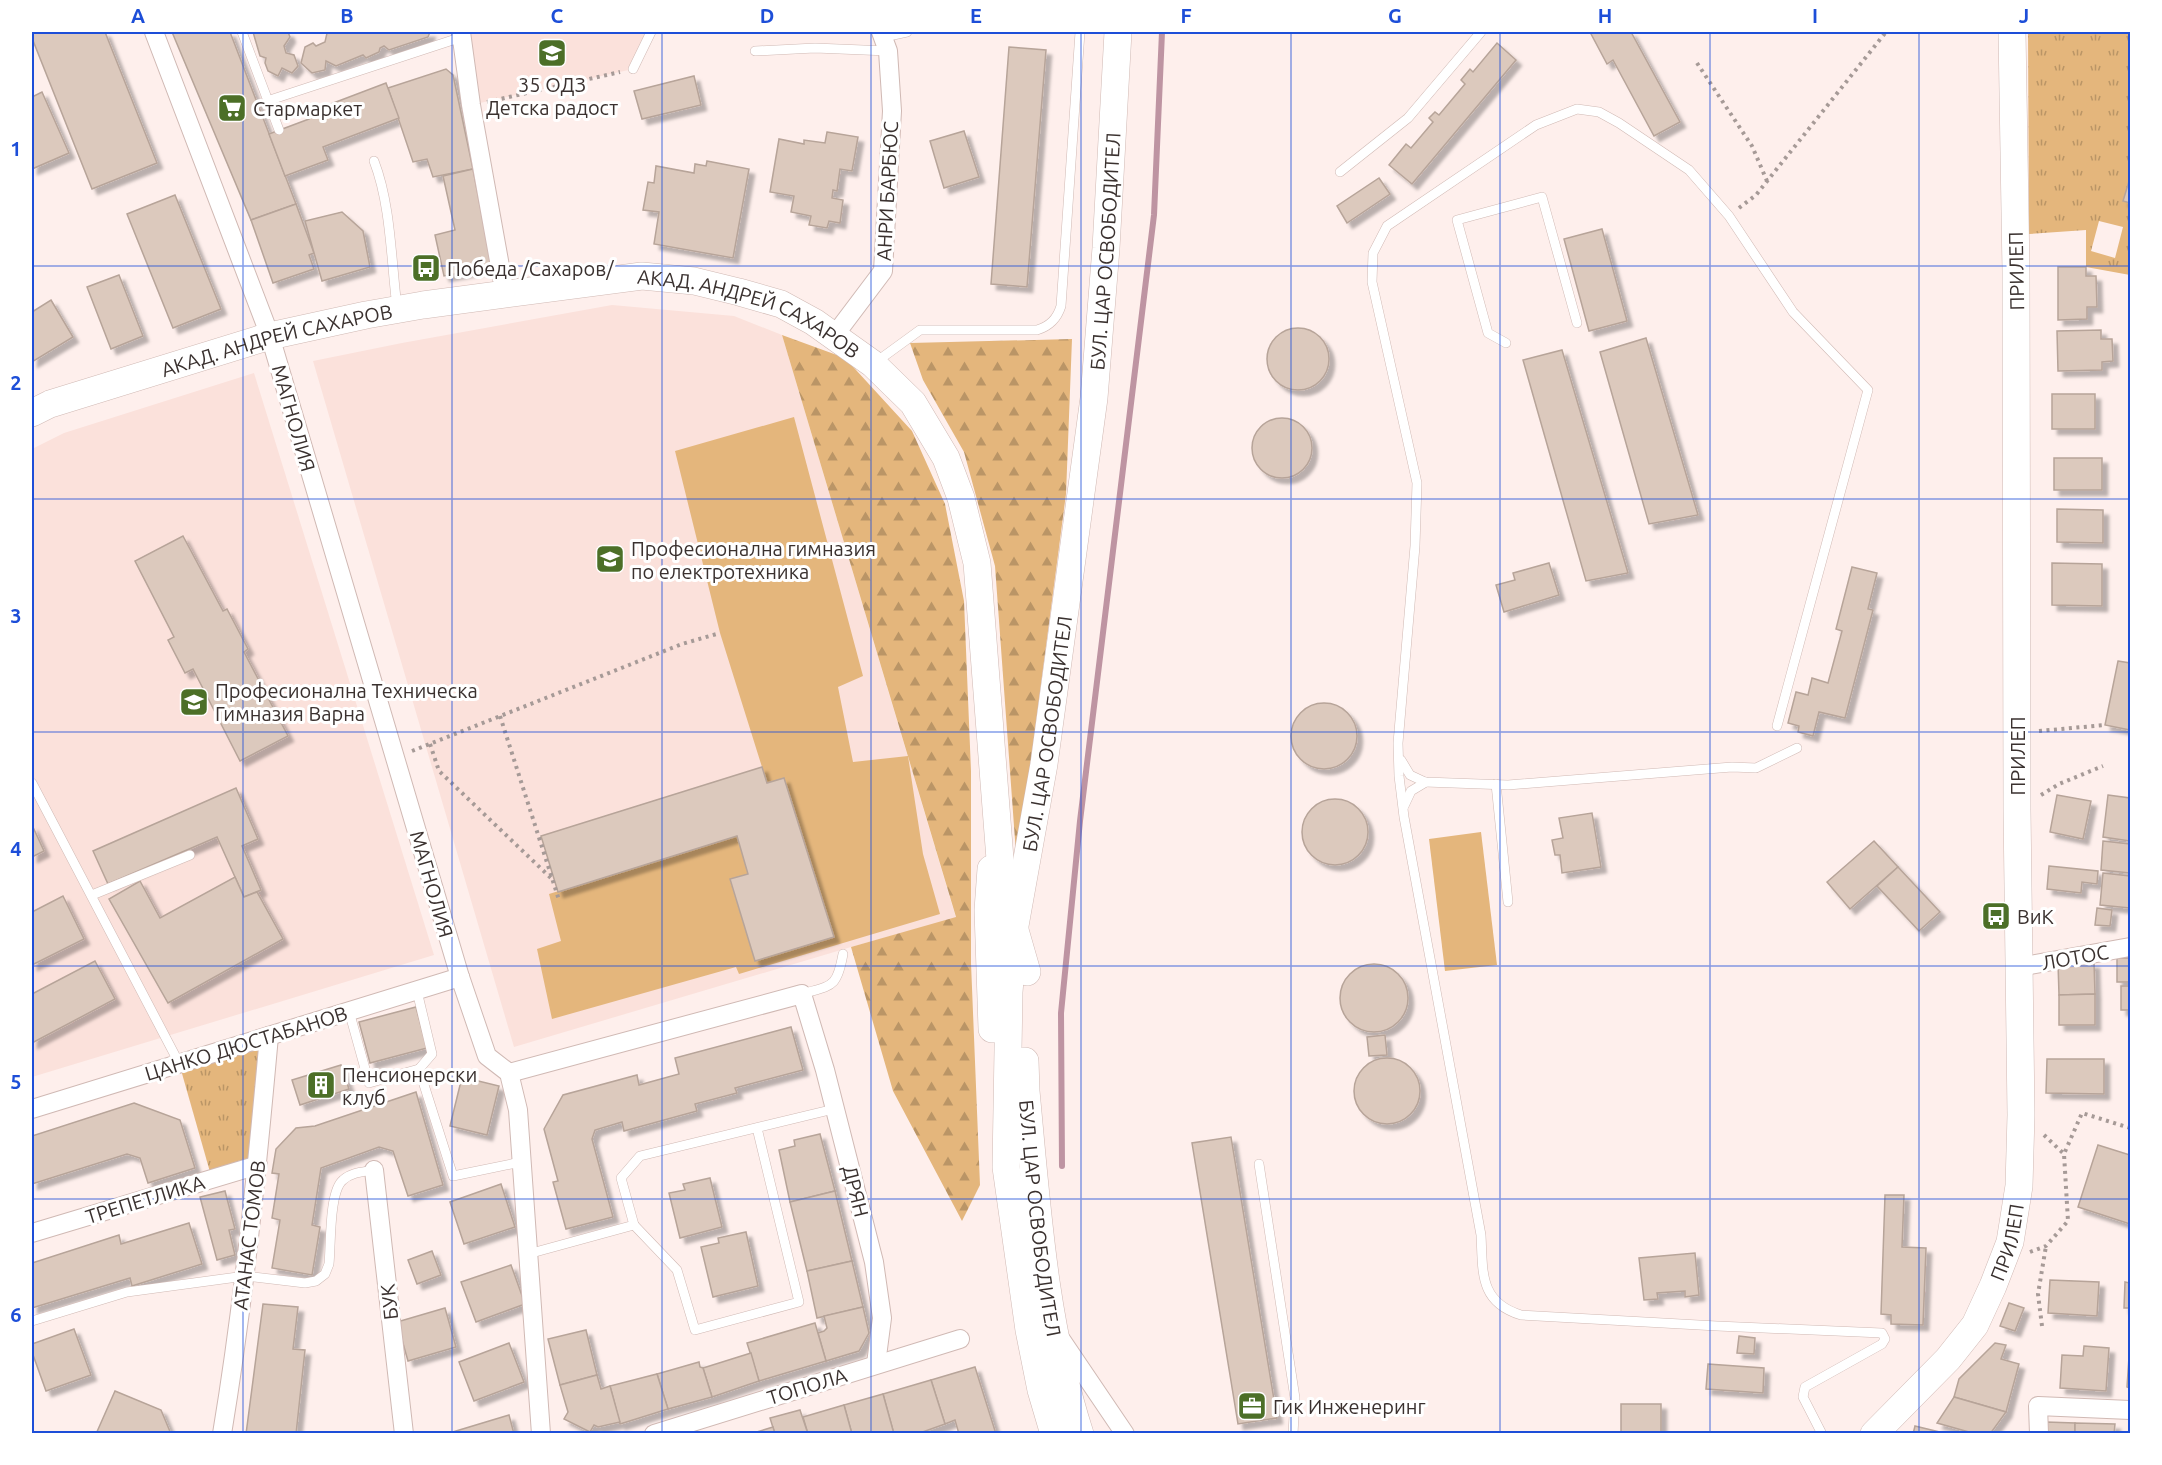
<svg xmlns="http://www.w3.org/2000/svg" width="2162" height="1465" font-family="Ubuntu,sans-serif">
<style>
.built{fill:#fbe1db}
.grass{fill:url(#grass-tufts);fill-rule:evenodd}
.forest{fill:url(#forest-firs)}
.park{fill:#e4b67c}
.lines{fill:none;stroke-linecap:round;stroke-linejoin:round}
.stream{stroke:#be94a2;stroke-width:6}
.building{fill:#dcc9bd;stroke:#b7a499;stroke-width:1.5;filter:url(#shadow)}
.lane-casing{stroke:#d0b9b4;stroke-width:10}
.street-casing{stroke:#d0b9b4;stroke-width:20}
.secondary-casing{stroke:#d0b9b4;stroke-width:28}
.path{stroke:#a69a97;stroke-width:4;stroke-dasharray:3 4.5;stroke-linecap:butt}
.lane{stroke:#fff;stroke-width:9}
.street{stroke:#fff;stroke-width:18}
.secondary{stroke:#fff;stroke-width:27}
.grid{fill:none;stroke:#1d4ed8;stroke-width:1.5;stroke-opacity:0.55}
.labels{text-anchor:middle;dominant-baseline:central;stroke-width:6;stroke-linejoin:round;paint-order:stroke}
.poi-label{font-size:20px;fill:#3a312f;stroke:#fff;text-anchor:start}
.street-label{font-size:20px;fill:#3a312f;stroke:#fff}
.neatline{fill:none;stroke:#1d4ed8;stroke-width:2}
.grid-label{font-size:20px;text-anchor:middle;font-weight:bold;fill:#1d4ed8}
</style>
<defs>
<pattern id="grass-tufts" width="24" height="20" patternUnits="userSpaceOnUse" patternTransform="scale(1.5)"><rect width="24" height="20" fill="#e4b67c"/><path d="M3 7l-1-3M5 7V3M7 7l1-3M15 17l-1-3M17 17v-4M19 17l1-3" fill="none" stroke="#ba9566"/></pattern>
<pattern id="forest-firs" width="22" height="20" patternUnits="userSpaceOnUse" patternTransform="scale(1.5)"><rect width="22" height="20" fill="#e4b67c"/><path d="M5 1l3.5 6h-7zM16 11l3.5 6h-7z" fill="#ba9566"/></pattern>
<filter id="shadow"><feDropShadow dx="5.5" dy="5.5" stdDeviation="1.5" flood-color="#0004"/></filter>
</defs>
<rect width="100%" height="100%" fill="#feefec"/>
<g class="built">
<path d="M461 32H651L633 69 471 105Z"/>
<path d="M612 305 734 316 782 335 956 918 851 947 514 1047 313 361 402 343Z"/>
<path d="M254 373 434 955 32 1077V449L64 433Z"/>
</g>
<g class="grass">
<path d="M2028 32H2130V178L2123 201 2130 203V275L2086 267V230L2029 234ZM2099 221 2123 227 2115 258 2091 251Z"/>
<path d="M269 1036 258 1165 212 1179 179 1063Z"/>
</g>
<g class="forest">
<path d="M782 335 845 358 912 431 945 504 964 601 971 771V963L980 1185 962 1221 893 1091 851 947 956 917Z"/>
<path d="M1072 339 1066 494 1017 867 995 566 964 452 923 380 910 343Z"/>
</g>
<g class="park">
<path d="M794 417 863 676 838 687 853 762 908 756 923 854 940 914 739 974 736 967 552 1019 537 949 561 941 549 894 737 836 748 874 730 880 755 961 767 783 720 633 675 451Z"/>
<path d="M1481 832 1497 965 1445 971 1429 839Z"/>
</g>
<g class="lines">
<path class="stream" d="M1062 1166 1061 1013 1080 821 1154 215 1162 32"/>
</g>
<g class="building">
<path d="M32 32H105L157 163 92 189 32 38Z"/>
<path d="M172 32H230L296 204 251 220Z"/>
<path d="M253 32H288L290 37 284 46 286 53 294 55 298 66 292 73 282 68 278 76 268 71 265 63 266 58 260 56Z"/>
<path d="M331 32H430L428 37 389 50 384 46 380 48 379 52 366 58 363 55 336 66 326 61 325 70 312 73 301 63 305 47 313 43 316 46 325 42 327 33Z"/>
<path d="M1590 32H1631L1680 122 1654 136 1613 60 1607 64Z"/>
<path d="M1497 43 1516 60 1412 184 1389 165 1406 144 1411 148 1433 122 1429 118 1435 112 1439 115 1465 84 1461 80 1470 69 1473 72Z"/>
<path d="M1009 47 1046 50 1027 287 991 284Z"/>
<path d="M446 69 453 75 473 169 433 177 427 159 413 162 388 88Z"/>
<path d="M694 76 701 105 642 119 634 91Z"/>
<path d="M386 83 399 118 323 147 328 160 285 176 269 134 309 119 307 113Z"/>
<path d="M42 92 69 153 32 169V97Z"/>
<path d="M964 131 979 177 944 188 930 141Z"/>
<path d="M827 132 858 137 852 171 840 169 837 191 833 190 832 198 843 200 840 223 829 221 827 228 809 225 811 216 791 212 794 196 770 192 779 139 804 144V140L825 143Z"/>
<path d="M707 161 749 169 733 258 654 244 659 212 643 210 648 182 654 183 656 166 694 173 695 164 706 166Z"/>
<path d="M473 169 492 267 444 276 435 235 455 230 443 176Z"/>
<path d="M1379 178 1390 194 1347 223 1337 206Z"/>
<path d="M2130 178V203L2123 201Z"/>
<path d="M175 195 221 309 173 328 127 214Z"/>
<path d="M296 204 314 253 309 255 314 269 273 283 251 220Z"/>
<path d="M342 212 363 231 370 267 322 281 305 221Z"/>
<path d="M1602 229 1627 321 1589 331 1564 239Z"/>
<path d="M2058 267H2086V276H2096L2097 307H2087V319L2058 320Z"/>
<path d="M119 275 143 336 111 349 87 287Z"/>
<path d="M51 300 73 337 32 362V312Z"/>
<circle cx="1298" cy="359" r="31"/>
<path d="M2101 330V339H2112L2113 361 2102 362V370L2058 371 2057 331Z"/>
<path d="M1646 338 1698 515 1649 524 1600 352Z"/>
<path d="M1562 350 1628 573 1586 581 1523 360Z"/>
<rect x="2052" y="394" width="43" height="35"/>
<circle cx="1282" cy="448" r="30"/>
<rect x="2054" y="458" width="48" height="32"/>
<path d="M2057 509 2103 510V543L2057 542Z"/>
<path d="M183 536 223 611 227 609 248 649 244 652 288 736 240 761 193 669 185 673 168 640 174 637 135 561Z"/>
<path d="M1549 563 1559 595 1504 612 1496 585 1515 580 1513 573Z"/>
<path d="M2052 563 2102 564V606L2052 605Z"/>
<path d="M1852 567 1877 573 1868 609 1873 610 1845 718 1819 712 1813 736 1798 732 1799 726 1788 723 1796 692 1808 695 1812 678 1828 683 1842 631 1836 629Z"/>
<path d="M2118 661 2130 663V730L2105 725Z"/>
<circle cx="1324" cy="736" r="33"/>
<path d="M762 767 767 783 784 778 834 937 755 961 730 879 748 874 737 836 558 892 541 836Z"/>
<path d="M236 788 258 839 242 846 261 890 244 897 217 837 108 884 93 851Z"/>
<path d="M2057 795 2091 801 2083 839 2050 832Z"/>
<path d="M2108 795 2130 798V841L2103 837Z"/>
<circle cx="1335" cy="832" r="33"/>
<path d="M1592 813 1601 867 1562 873 1560 855H1555L1552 840 1563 838 1559 818Z"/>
<path d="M32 825 44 851 32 857Z"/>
<path d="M1874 841 1898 867 1850 909 1827 882Z"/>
<path d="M2103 841 2130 844V873L2101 870Z"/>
<path d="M2049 866 2098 871 2097 884 2082 882 2081 893 2047 889Z"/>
<path d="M1898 867 1940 912 1919 931 1877 886Z"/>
<path d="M2103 873 2130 876V908L2100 905Z"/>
<path d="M235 877 244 897 257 892 283 939 168 1003 109 899 140 881 160 918Z"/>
<path d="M63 896 84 939 32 965V912Z"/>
<path d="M2097 908 2112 910 2110 926 2095 925Z"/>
<rect x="2117" y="958" width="13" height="24"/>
<path d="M95 961 115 999 32 1043V994Z"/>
<path d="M2058 963H2094L2095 994 2059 995Z"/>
<circle cx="1374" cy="998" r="34"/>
<rect x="2121" y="986" width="9" height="24"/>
<path d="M2095 994V1025H2059V995Z"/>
<path d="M416 1007 427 1048 370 1063 359 1022Z"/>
<path d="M791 1027 803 1070 735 1088 737 1093 695 1104 697 1111 624 1131 622 1122 595 1130 592 1139 613 1217 566 1229 553 1182 558 1181 544 1129 563 1095 637 1075 639 1085 679 1074 675 1058Z"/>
<path d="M1385 1035 1387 1055 1369 1056 1367 1037Z"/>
<circle cx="1387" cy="1091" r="33"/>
<path d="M2047 1059H2104V1094L2046 1093Z"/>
<path d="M341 1065 349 1089 300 1105 292 1080Z"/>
<path d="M462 1077 499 1086 487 1135 450 1126Z"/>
<path d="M416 1092 443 1185 408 1196 393 1151 379 1147 321 1168 312 1225 320 1227 312 1275 272 1268 280 1220 272 1218 279 1174 272 1173 276 1149 296 1128 315 1126Z"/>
<path d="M134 1103 180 1120 195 1168 148 1183 140 1158 127 1154 32 1184V1136Z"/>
<path d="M820 1134 835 1191 790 1202 779 1150 795 1146 794 1140Z"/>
<path d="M1231 1137 1277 1418 1238 1424 1192 1143Z"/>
<path d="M2098 1145 2130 1155V1224L2078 1207Z"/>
<path d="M710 1178 722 1227 680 1238 669 1193 685 1190 683 1184Z"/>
<path d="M501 1184 515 1227 464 1244 450 1202Z"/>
<path d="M225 1191 235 1229 229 1230 235 1255 217 1260 200 1197Z"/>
<path d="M835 1191 852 1261 807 1271 790 1202Z"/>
<path d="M1885 1195H1904L1902 1247 1926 1248 1923 1325 1891 1324V1315L1881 1314Z"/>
<path d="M189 1223 202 1264 132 1286 130 1278 32 1308V1263L119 1235 121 1244Z"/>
<path d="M746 1232 758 1286 713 1297 701 1247 719 1243 718 1238Z"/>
<path d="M432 1251 441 1275 417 1284 408 1260Z"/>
<path d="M1695 1253 1699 1295 1685 1297V1291L1657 1293 1658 1299 1644 1300 1639 1258Z"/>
<path d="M852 1261 863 1307 817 1318 807 1271Z"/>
<path d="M511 1265 525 1304 476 1322 461 1282Z"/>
<path d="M2050 1280 2099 1282 2097 1316 2048 1313Z"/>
<path d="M2125 1282 2130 1283V1308H2124Z"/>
<path d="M2009 1303 2024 1308 2015 1331 2000 1326Z"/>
<path d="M263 1304 298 1307 293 1349 305 1350 296 1434H246Z"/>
<path d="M863 1307 869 1333 859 1351 826 1361 818 1333 824 1331 827 1328 824 1316Z"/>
<path d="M445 1308 456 1347 408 1361 397 1322Z"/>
<path d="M815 1323 826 1361 759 1381 747 1343Z"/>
<path d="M74 1329 91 1375 46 1391 32 1352V1344Z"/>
<path d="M586 1330 597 1375 560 1385 548 1339Z"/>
<path d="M1739 1336 1755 1338 1754 1354 1737 1353Z"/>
<path d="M509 1343 524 1382 474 1401 459 1362Z"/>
<path d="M1995 1343 2006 1345 2001 1359 2019 1364 2006 1412 1954 1397 1959 1379Z"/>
<path d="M2084 1346 2109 1348 2106 1391 2060 1388 2062 1355 2083 1356Z"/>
<path d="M751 1353 759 1381 712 1397 703 1368Z"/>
<path d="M2129 1357H2130V1388L2127 1387Z"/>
<path d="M699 1362 700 1367 703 1368 712 1397 668 1409 657 1374Z"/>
<path d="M1708 1364 1764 1368 1763 1393 1706 1389Z"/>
<path d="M975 1367 996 1434H959L955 1420 945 1424 931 1380Z"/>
<path d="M657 1374 668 1409 620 1424 610 1386Z"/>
<path d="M597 1375 601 1389 610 1386 620 1422 598 1427 594 1425 590 1432 564 1419 568 1412 560 1385Z"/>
<path d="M931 1380 945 1424 917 1434H894L883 1394Z"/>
<path d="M115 1391 161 1410 171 1434H96Z"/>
<path d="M883 1394 894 1434H852L844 1405Z"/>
<path d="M1954 1397 2006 1412 1990 1434H1976L1937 1423Z"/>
<rect x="1621" y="1404" width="40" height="30"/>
<path d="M844 1405 852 1434H808L803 1417Z"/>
<path d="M800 1410 808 1434H775L770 1418Z"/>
<path d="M509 1415 514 1434H446Z"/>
<path d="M2046 1422 2075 1423V1434H2046Z"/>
<path d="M2075 1423 2115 1424 2114 1434H2075Z"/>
<path d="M1915 1426 1948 1434H1913Z"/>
<path d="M773 1427 775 1434H750Z"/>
</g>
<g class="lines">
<g class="lane-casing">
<g id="lane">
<path d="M242 32 279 130"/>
<path d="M884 37 907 32"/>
<path d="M755 51 815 48 888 51"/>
<path d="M633 69 651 32"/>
<path d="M267 101 462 37"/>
<path d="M374 161C391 205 391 260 397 307"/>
<path d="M1340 172 1408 118 1481 32"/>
<path d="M1506 343 1488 333 1457 220 1542 197 1577 323"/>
<path d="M876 362 920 330H1037C1050 326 1057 319 1061 306L1080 32"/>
<path d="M1777 726 1868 390 1793 312 1729 216 1689 170 1619 123 1599 112 1577 109 1536 125 1387 226 1373 253 1372 282 1417 483 1415 546 1398 743 1399 776 1404 817 1481 1235C1483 1272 1479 1302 1521 1315L1717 1326 1882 1333 1885 1339 1882 1344 1805 1387 1803 1397 1822 1434"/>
<path d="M1401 760 1410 775 1425 782 1508 785 1732 767 1756 768 1797 748"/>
<path d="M32 783 179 1063"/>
<path d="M1496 784 1508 902"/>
<path d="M1404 806 1411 791 1426 782"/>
<path d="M92 895 190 855"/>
<path d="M417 991 432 1054 419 1069 453 1176 521 1162"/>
<path d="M802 994C832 985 837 988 843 954"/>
<path d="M349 1011 369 1083 419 1069"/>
<path d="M1259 1164 1295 1398 1293 1434"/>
<path d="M634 1225 621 1178 640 1156 834 1109"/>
<path d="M528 1254 634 1225 677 1270 695 1330 799 1302 757 1128"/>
<path d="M32 1321 127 1292 245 1276 305 1283 316 1281 325 1274 329 1264C331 1245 329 1191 343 1180 351 1172 364 1172 374 1170"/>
</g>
</g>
<g class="street-casing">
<g id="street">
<path d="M154 32 270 336 460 977 487 1056 509 1073 518 1110 541 1434"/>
<path d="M461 32 471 105 505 294"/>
<path d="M834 336 883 271 892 111 888 51 881 32"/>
<path d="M2019 967 2130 947"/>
<path d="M509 1073 802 994 825 1070 874 1262 882 1318 876 1364"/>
<path d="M32 1109 460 977"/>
<path d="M374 1170 404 1434"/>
<path d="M32 1233 258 1165"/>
<path d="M1060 1338 1125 1434"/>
<path d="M222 1434C244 1301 257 1169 269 1036"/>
<path d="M654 1434 960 1339"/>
<path d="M2039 1434 2038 1406 2130 1410"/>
</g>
</g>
<g class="secondary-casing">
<g id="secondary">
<path id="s1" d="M32 413 50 404 270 336 366 315 423 305 642 276 694 281 739 292 781 304 814 322 873 364 913 403 946 458 961 498 977 563 1002 885 1027 972"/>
<path d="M991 869 988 910 992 1029"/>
<path id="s2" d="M1025 1061 1026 1091C1037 1206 1044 1323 1080 1434"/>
<path id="s3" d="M1054 1434 1041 1390 1029 1330 1006 1167 1009 992 1014 931 1044 764 1094 398 1106 248 1118 32"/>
<path id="s4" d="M1874 1434 1948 1359 1975 1325 1993 1286 2010 1242 2019 1186 2021 1115 2017 810 2016 271 2012 32"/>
</g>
</g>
<g class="path">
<path d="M1697 63 1752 146 1767 181"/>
<path d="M487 102 620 72"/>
<path d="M1739 208 1756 195 1886 32"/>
<path d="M500 716 559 900"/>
<path d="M2039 731 2105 725"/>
<path d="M430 744 439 771 552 879"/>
<path d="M412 751 682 644 720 633"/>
<path d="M2041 795 2059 784 2103 766"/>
<path d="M2044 1135 2064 1154 2082 1113 2130 1128"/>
<path d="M2030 1252 2046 1246 2068 1221 2064 1154"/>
<path d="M2042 1326 2038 1294 2046 1246"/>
</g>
<use href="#lane" class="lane"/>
<use href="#street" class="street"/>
<use href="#secondary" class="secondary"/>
</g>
<path class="grid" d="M243 32V1434M452 32V1434M662 32V1434M871 32V1434M1081 32V1434M1291 32V1434M1500 32V1434M1710 32V1434M1919 32V1434M32 266H2130M32 499H2130M32 732H2130M32 966H2130M32 1199H2130"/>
<defs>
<g id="school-square" transform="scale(1.5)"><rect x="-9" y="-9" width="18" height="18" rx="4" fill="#4c6f27" stroke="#fff"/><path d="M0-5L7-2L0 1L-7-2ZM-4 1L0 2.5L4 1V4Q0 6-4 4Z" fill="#fff"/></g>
<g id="supermarket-square" transform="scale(1.5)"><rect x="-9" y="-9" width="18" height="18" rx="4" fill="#4c6f27" stroke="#fff"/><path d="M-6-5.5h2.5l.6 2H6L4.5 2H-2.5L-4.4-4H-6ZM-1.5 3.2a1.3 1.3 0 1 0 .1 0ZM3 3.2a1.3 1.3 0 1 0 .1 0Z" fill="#fff"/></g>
<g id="bus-square" transform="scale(1.5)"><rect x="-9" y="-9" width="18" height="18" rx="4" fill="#4c6f27" stroke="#fff"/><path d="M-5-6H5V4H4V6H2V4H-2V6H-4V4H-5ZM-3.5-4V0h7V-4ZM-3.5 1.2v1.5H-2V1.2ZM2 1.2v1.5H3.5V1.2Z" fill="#fff"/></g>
<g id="building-square" transform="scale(1.5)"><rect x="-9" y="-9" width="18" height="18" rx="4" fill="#4c6f27" stroke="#fff"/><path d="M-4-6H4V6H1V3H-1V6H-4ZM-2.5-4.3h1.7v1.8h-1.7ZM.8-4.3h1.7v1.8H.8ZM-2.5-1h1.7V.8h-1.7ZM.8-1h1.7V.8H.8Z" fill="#fff"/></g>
<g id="office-square" transform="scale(1.5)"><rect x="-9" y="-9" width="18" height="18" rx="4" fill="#4c6f27" stroke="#fff"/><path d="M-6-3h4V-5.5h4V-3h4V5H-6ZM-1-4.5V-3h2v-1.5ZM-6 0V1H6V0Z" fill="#fff"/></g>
</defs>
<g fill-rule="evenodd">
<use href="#school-square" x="552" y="53"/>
<use href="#supermarket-square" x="232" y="108"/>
<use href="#bus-square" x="426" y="268"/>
<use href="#school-square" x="610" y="559"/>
<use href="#school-square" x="194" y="702"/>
<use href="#bus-square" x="1996" y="916"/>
<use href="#building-square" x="321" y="1085"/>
<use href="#office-square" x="1252" y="1406"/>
</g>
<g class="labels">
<g class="poi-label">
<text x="552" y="84" text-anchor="middle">35 ОДЗ<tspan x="552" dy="23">Детска радост</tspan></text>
<text x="253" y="108">Стармаркет</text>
<text x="447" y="268">Победа /Сахаров/</text>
<text x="631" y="548">Професионална гимназия<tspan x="631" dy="23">по електротехника</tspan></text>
<text x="215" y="690">Професионална Техническа<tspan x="215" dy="23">Гимназия Варна</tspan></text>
<text x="2017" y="916">ВиК</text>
<text x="342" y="1074">Пенсионерски<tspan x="342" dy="23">клуб</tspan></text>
<text x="1273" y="1406">Гик Инженеринг</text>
</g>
<g class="street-label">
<text transform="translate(887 191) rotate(-87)">АНРИ БАРБЮС</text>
<text stroke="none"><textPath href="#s3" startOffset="1194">БУЛ. ЦАР ОСВОБОДИТЕЛ</textPath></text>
<text transform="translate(2016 271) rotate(-91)">ПРИЛЕП</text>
<text stroke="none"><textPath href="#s1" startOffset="742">АКАД. АНДРЕЙ САХАРОВ</textPath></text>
<text stroke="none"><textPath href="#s1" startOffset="256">АКАД. АНДРЕЙ САХАРОВ</textPath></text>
<text transform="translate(294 418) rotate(74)">МАГНОЛИЯ</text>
<text stroke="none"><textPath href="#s3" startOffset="708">БУЛ. ЦАР ОСВОБОДИТЕЛ</textPath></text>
<text transform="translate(2017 756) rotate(-90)">ПРИЛЕП</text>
<text transform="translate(432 884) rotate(74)">МАГНОЛИЯ</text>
<text transform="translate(2075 957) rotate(-10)">ЛОТОС</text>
<text transform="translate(246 1043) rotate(-17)">ЦАНКО ДЮСТАБАНОВ</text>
<text transform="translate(856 1191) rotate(76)">ДРЯН</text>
<text transform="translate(145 1199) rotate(-17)">ТРЕПЕТЛИКА</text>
<text stroke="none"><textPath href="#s2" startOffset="158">БУЛ. ЦАР ОСВОБОДИТЕЛ</textPath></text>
<text transform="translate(249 1235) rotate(-83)">АТАНАС ТОМОВ</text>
<text stroke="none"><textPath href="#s4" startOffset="238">ПРИЛЕП</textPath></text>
<text transform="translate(389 1302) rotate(-96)">БУК</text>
<text transform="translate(807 1386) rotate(-17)">ТОПОЛА</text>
</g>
</g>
<rect width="2162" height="1465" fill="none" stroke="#ffffff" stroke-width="66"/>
<rect x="33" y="33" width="2096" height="1399" class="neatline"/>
<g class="grid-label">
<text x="138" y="23">A</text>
<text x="347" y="23">B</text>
<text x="557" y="23">C</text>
<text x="767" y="23">D</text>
<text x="976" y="23">E</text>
<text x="1186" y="23">F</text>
<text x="1395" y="23">G</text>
<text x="1605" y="23">H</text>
<text x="1815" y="23">I</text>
<text x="2024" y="23">J</text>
<text x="16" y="156">1</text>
<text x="16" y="390">2</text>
<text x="16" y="623">3</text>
<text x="16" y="856">4</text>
<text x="16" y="1089">5</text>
<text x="16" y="1322">6</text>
</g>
</svg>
